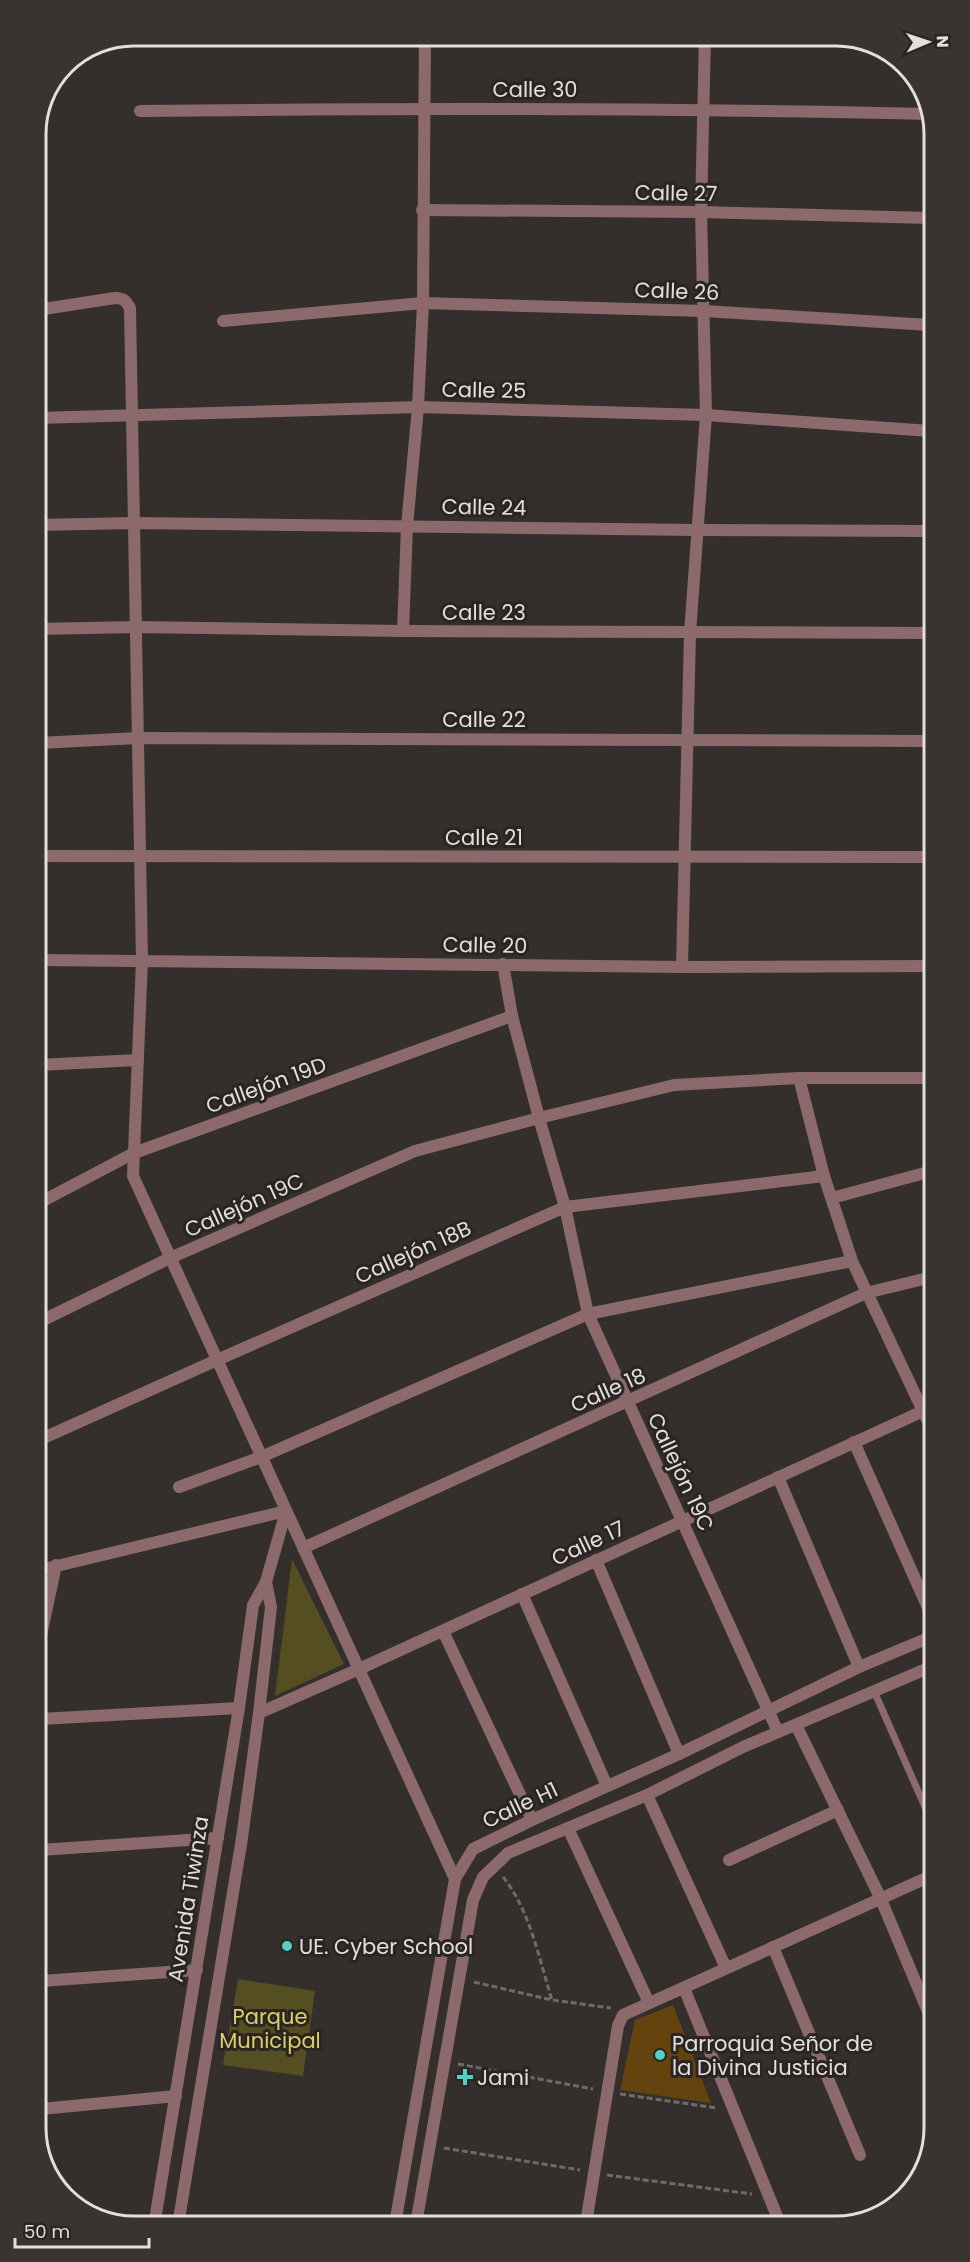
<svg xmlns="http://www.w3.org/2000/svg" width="970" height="2262" font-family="Poppins,sans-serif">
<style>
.green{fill:#544e20}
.building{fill:#64430f}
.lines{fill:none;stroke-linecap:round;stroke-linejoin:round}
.path{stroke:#6f6b69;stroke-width:3;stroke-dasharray:6 3;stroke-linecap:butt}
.lane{stroke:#8c6a6b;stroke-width:7}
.street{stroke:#8c6a6b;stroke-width:12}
.poi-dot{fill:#55cec5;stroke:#2a2523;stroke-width:2}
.labels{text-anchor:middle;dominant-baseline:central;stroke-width:6;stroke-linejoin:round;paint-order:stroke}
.street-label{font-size:21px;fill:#e3dfde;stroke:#2a2523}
.poi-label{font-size:21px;fill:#e3dfde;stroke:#2a2523;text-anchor:start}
.park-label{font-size:21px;fill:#dccf65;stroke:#2a2523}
.rim{fill:none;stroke:#e3dfde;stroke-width:3}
</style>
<rect width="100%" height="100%" fill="#342f2d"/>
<g class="green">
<path d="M292 1559 344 1664 275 1696Z"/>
<path d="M238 1979 315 1991 303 2076 223 2065Z"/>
</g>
<path class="building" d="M673 2005 711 2103 620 2090 635 2020Z"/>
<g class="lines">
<g class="path">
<path d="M503 1877C530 1910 539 1959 552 2000"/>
<path d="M474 1982 552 2000 611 2008"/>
<path d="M458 2064 593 2089"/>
<path d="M620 2094 717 2108"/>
<path d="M444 2148 580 2170"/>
<path d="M607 2175 752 2194"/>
</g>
<path class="lane" d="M874 1691 933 1825"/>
<g class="street">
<path d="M140 111C403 108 666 108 929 114"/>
<path d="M422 210 701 212 929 218"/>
<path d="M37 310 115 298C124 298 126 301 130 308L142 960 133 1176 455 1879"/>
<path d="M223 321 423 303 704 311 929 325"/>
<path d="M37 418 418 407 706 415 930 431"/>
<path d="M37 525 134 523 698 530 930 531"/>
<path d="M37 629 136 627 403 631 930 633"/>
<path d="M403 631 407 526 418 407 423 303 425 36"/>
<path d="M38 743 138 738 931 741"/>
<path d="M38 856 931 857"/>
<path d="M38 960 682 967 931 966"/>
<path d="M503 964 512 1016 539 1118 674 1085 799 1078H931"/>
<path d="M682 967 690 633 706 415 701 212 705 36"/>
<path d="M38 1065 138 1060"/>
<path d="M799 1078 824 1176 852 1261 932 1430"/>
<path d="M832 1198 932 1171"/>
<path d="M39 1203 134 1153 512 1016"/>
<path d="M39 1322 170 1258 415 1151 539 1118 565 1207 588 1314 778 1732"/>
<path d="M39 1440 217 1360 565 1207 824 1176"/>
<path d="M854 1442 933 1619"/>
<path d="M778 1477 859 1667"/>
<path d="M179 1487 261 1457 588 1314 852 1261"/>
<path d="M303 1548 866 1293 932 1277"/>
<path d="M596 1560 679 1754"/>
<path d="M40 1570 286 1511 266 1582 253 1605 239 1708 154 2226"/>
<path d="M522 1594 607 1786"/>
<path d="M443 1631 532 1820"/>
<path d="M40 1640 56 1565"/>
<path d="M259 1713 359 1669 932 1407"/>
<path d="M40 1719 239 1708"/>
<path d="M796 1725 880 1897 934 2026"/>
<path d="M647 1795 726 1968"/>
<path d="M568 1828 649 2003"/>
<path d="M40 1850 218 1838"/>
<path d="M729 1860 838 1810"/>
<path d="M773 1947 860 2155"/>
<path d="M41 1981 197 1970"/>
<path d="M684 1988 779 2221"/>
<path d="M41 2109 176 2096"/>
<path d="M586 2223 618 2026 623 2015 933 1875"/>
<path d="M395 2224 455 1879 473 1849 532 1820 679 1754 859 1667 933 1636"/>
<path d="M416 2224 473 1900 483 1877 508 1853 647 1795 743 1747 933 1666"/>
<path d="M178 2225 242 1838 259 1713 271 1607 266 1582"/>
</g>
</g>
<g class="poi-dot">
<circle cx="287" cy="1946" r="6"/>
<circle cx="660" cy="2055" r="6"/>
<path d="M462 2068h6v6h6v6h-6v6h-6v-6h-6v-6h6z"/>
</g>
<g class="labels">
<g class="street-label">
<text x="535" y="89">Calle 30</text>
<text transform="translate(676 193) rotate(1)">Calle 27</text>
<text transform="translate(677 291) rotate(2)">Calle 26</text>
<text transform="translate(484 390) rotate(1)">Calle 25</text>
<text transform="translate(484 507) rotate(1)">Calle 24</text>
<text x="484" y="612">Calle 23</text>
<text x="484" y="719">Calle 22</text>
<text x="484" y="837">Calle 21</text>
<text transform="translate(485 945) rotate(1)">Calle 20</text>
<text transform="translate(266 1085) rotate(-20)">Callejón 19D</text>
<text transform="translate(244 1205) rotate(-24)">Callejón 19C</text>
<text transform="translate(413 1252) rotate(-24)">Callejón 18B</text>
<text transform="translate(608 1390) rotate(-24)">Calle 18</text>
<text transform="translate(681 1472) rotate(65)">Callejón 19C</text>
<text transform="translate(588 1543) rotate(-25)">Calle 17</text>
<text transform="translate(520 1805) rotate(-25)">Calle H1</text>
<text transform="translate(188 1899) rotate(-81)">Avenida Tiwinza</text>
</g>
<g class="poi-label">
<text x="299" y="1946">UE. Cyber School</text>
<text x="672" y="2043">Parroquia Señor de<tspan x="672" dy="24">la Divina Justicia</tspan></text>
<text x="477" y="2077">Jami</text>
</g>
<g class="park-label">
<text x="270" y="2016">Parque<tspan x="270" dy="24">Municipal</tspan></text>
</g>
</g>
<path d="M0 0H970V2262H0ZM134 46H836A88 88 0 0 1 924 134V2128A88 88 0 0 1 836 2216H134A88 88 0 0 1 46 2128V134A88 88 0 0 1 134 46Z" fill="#393432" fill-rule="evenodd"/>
<path class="rim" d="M134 46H836A88 88 0 0 1 924 134V2128A88 88 0 0 1 836 2216H134A88 88 0 0 1 46 2128V134A88 88 0 0 1 134 46Z"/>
<g transform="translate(928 42) rotate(88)" stroke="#2a2523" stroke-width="4.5" paint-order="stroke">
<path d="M0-4.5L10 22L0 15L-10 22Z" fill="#e3dfde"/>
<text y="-9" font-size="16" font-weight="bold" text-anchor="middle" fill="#e3dfde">N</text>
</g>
<path d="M15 2238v9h134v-9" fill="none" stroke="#e3dfde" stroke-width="3"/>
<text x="24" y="2238" font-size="18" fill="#e3dfde" stroke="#2a2523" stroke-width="4.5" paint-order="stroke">50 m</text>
</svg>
